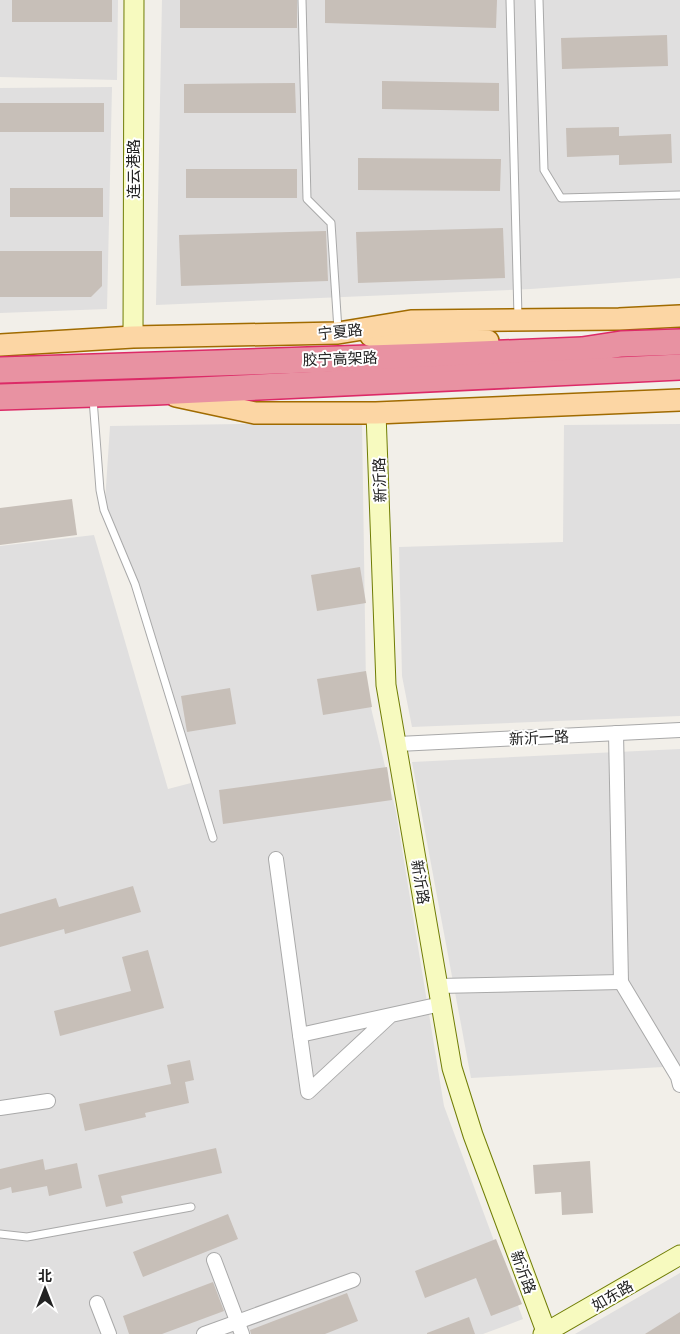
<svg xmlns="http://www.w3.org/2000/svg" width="680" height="1334" font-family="Commissioner,'Noto Sans SC',sans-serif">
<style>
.residential{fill:#e0dfdf}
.building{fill:#c7bfb8}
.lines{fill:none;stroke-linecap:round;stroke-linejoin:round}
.lane-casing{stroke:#a9a9a9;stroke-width:9}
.street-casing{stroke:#a9a9a9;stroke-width:16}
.secondary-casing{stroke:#707d05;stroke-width:21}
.primary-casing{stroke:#a06b00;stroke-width:24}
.highway-casing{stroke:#dc2a67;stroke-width:28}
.lane{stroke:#fff;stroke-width:7}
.street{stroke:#fff;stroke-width:14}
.secondary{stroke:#f7fabf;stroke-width:19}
.primary{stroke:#fcd6a4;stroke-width:21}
.highway{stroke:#e892a2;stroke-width:25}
.labels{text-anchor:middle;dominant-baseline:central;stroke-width:4;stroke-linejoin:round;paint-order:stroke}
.street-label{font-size:15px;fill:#222;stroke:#fff}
</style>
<rect width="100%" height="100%" fill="#f2efe9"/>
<g class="residential">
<path d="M0 0H118L117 80 0 77Z"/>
<path d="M162 0H680V278L531 289 156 305Z"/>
<path d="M112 87 107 309 0 313V88Z"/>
<path d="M362 422 366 687 396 812 444 1106 523 1319 483 1334H0V546L94 535 168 789 191 783 133 585 105 502 110 426Z"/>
<path d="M680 424V716L412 727 402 676 399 547 563 542 564 425Z"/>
<path d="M680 749V1066L471 1078 412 762Z"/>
<path d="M680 1273V1334H575Z"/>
</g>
<g class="building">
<rect x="12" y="0" width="100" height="22"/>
<rect x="180" y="0" width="117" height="28"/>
<path d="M325 0H497L496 28 325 23Z"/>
<path d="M667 35 668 66 562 69 561 38Z"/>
<path d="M382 81 499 83V111L382 109Z"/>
<path d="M295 83 296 113H184V84Z"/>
<rect x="0" y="103" width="104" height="29"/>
<path d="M619 127V136L671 134 672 163 619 165V155L567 157 566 128Z"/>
<path d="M358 158 501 159 500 191 358 190Z"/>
<rect x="186" y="169" width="111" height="29"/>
<rect x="10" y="188" width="93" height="29"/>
<path d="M503 228 505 278 358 283 356 232Z"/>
<path d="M326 231 328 281 181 286 179 235Z"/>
<path d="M0 251H102V286L91 297H0Z"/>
<path d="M72 499 77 535 0 545V508Z"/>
<path d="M360 567 366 603 317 611 311 575Z"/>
<path d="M366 671 372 707 323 715 317 679Z"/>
<path d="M230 688 236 724 187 732 181 696Z"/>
<path d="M387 767 392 800 223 824 219 790Z"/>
<path d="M133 886 141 912 65 934 64 929 0 947V914L56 898 59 907Z"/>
<path d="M148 950 164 1008 60 1036 54 1011 131 991 122 957Z"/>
<path d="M190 1060 194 1080 185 1082 189 1103 145 1113 146 1117 85 1131 79 1104 171 1084 167 1065Z"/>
<path d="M216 1148 222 1173 121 1196 123 1203 106 1207 98 1175Z"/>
<path d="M43 1159 45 1170 77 1163 82 1188 49 1196 47 1186 12 1193 11 1187 0 1190V1169Z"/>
<path d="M590 1161 593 1213 562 1215 561 1192 535 1194 533 1165Z"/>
<path d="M228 1214 238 1239 143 1277 133 1252Z"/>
<path d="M496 1239 522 1304 491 1316 476 1278 425 1298 415 1271Z"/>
<path d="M213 1282 224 1311 162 1334H129L123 1316Z"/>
<path d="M347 1293 358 1321 325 1334H251L250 1330Z"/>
<path d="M680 1312V1334H645Z"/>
<path d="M469 1317 475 1334H427V1333Z"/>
</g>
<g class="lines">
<g class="lane-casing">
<g id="lane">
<path d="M302 0 307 199 331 223 338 330"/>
<path d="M510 0 518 317"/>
<path d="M539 0 544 170 561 198 680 195"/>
<path d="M93 399 100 490 104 510 135 584 213 838"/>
<path d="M0 1234 27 1237 191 1207"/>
</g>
</g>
<g class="street-casing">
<g id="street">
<path d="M616 733 621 982 678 1077 680 1085"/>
<path d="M398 744 680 730"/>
<path d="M276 859 300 1035"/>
<path d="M438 986 621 982"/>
<path d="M391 1015 308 1092 300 1035 441 1004"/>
<path d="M0 1108 48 1101"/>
<path d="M214 1260 242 1334"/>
<path d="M97 1303 109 1334"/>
<path d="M204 1334 353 1280"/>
</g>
</g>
<g class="secondary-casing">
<g id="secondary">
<path d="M133 337 134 0"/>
<path d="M376 413 386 685 452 1068 473 1135 547 1334"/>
<path d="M543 1334 680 1255"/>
</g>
</g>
<g class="primary-casing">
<g id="primary">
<path d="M371 336 488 341"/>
<path d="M0 345 133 337 338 333 411 321 619 319 680 316"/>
<path d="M176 396 255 413H376L680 400"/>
</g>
</g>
<g class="highway-casing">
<g id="highway">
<path d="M0 370 430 356 582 350 621 344 680 342"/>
<path d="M0 397 156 392 680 367"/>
</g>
</g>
<use href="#lane" class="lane"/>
<use href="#street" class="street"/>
<use href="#secondary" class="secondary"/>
<use href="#primary" class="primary"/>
<use href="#highway" class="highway"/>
</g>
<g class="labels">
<g class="street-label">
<text transform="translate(133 169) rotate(-90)">连云港路</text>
<text transform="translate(340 331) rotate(-6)">宁夏路</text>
<text transform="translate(340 358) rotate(-2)">胶宁高架路</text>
<text transform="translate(379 480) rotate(-92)">新沂路</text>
<text transform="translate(539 737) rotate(-3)">新沂一路</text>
<text transform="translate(421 882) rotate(81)">新沂路</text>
<text transform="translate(524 1272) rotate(70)">新沂路</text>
<text transform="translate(612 1295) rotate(-30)">如东路</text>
</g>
</g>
<g transform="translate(45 1289)" stroke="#ffffff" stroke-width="4" paint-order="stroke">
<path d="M0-4L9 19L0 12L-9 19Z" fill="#222222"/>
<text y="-8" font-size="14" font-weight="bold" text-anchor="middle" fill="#222222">北</text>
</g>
</svg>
